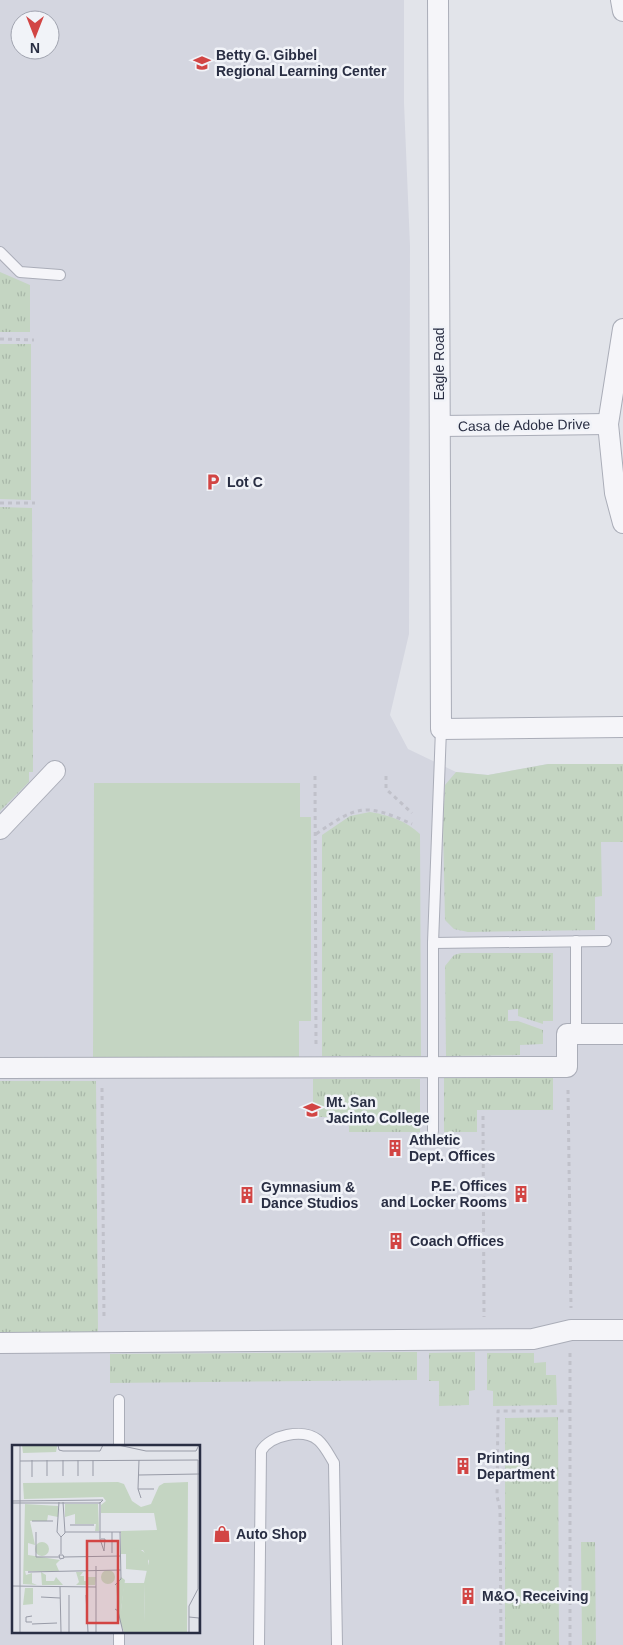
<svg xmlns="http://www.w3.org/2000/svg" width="623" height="1645" font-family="Helvetica,sans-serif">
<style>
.built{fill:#d4d6e0;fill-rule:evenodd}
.grass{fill:url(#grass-tufts)}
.garden{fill:#c4d5c2}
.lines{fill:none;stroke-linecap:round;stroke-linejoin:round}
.lane-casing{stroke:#aaadb8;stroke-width:12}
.street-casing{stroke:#aaadb8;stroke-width:22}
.path{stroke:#c0c1ca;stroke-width:3;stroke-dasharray:4 4;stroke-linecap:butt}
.lane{stroke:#f5f5f9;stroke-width:10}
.street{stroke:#f5f5f9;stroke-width:20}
.labels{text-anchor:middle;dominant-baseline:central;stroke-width:5;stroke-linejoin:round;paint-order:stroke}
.poi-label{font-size:14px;font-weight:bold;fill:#292e43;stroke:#f1f3f8;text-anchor:start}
.street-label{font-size:14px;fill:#292e43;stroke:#f1f3f8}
.inset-road{fill:none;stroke:#989ba7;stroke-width:1}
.view{fill:#d24544;fill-opacity:0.15;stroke:#d24544;stroke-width:2.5}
.inset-edge{fill:none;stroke:#292e43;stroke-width:2.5}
</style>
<defs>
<pattern id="grass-tufts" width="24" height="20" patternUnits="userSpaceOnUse" patternTransform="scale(1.25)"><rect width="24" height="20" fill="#c4d5c2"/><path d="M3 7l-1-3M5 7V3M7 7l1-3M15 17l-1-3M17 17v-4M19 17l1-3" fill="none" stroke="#a8b7a8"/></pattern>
</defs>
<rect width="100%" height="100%" fill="#e2e4ea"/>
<path class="built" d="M0 0H404V103L410 246 409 634 390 715 408 749 456 772 488 775 548 764H623V1645H0ZM20 20H50V50H20ZM14 1446H199V1631H14Z"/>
<g class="grass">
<path d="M0 272 30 285V332H0Z"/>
<path d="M0 344H31V500L0 499Z"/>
<path d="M0 507 32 508 33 772H29V782L0 811Z"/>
<path d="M548 764H623V842H601L602 896 595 897V930L468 932 454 929 445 920 443 825 445 785 456 772 488 775Z"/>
<path d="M370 812C389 815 406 821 420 834L421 1056H322V835L350 816Z"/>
<path d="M461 953H553V1021H543V1024L518 1016V1009L508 1010V1021H518L543 1030V1044L520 1045V1055L446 1056 445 966 454 955Z"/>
<path d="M444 1078H553V1110H477V1132H444Z"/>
<path d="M313 1079H420V1132H349V1117H313Z"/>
<path d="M0 1081H96L98 1332 0 1333Z"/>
<path d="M417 1352V1380L110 1383V1354Z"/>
<path d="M475 1352V1390L469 1391V1405L439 1406V1381H429V1353Z"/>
<path d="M487 1353H534V1363L546 1362V1375H556L557 1405 493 1406V1391L487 1390Z"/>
<path d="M558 1417 559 1645H505V1418Z"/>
<path d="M581 1542H595L596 1645H582Z"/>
</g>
<path class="garden" d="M94 783H300V817H311V1021H299V1057H93Z"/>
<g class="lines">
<g class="lane-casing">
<g id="lane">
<path d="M0 252 20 272 60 275"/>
<path d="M576 941V1034"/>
<path d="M433 943 606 941"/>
<path d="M433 1131V943L441 729"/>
<path d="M119 1400V1446"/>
<path d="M119 1631V1645"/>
<path d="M259 1645 261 1451C270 1435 303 1428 318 1440 325 1446 329 1455 334 1463L337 1645"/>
</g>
</g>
<g class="street-casing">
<g id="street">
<path d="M438 0 441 729 623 727"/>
<path d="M621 0 623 11"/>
<path d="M623 329 608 424 615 493 623 523"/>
<path d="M440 426 608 424"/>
<path d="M0 829 55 771"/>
<path d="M0 1068 567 1067V1034H623"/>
<path d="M0 1343 533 1339 571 1330H623"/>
</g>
</g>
<g class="path">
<path d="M0 339 34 340"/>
<path d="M0 503H35"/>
<path d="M315 776 316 1046"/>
<path d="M386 776V789L412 813"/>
<path d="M316 834C358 805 365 803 412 824"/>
<path d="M102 1088 104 1320"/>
<path d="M568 1090 571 1308"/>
<path d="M483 1116 484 1317"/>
<path d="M501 1645 500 1509 497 1496 498 1411H570"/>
<path d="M570 1645V1352"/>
</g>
<use href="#lane" class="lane"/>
<use href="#street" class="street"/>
</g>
<defs>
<g id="school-bare" transform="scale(1.35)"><path d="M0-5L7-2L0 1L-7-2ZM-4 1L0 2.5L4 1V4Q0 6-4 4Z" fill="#d24544" stroke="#f1f3f8" stroke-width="2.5" paint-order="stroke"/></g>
<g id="parking-bare" transform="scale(1.35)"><path d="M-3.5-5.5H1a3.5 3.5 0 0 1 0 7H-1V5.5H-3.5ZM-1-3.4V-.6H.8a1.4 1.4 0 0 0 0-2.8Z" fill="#d24544" stroke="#f1f3f8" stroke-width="2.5" paint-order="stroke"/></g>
<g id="university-bare" transform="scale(1.35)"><path d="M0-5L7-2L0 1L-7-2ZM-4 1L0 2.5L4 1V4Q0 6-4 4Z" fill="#d24544" stroke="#f1f3f8" stroke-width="2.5" paint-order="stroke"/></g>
<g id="building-bare" transform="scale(1.35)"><path d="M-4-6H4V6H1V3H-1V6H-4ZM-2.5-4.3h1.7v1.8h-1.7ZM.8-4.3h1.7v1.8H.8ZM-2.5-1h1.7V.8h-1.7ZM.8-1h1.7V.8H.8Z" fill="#d24544" stroke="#f1f3f8" stroke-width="2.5" paint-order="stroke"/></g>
<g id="shop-bare" transform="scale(1.35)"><path d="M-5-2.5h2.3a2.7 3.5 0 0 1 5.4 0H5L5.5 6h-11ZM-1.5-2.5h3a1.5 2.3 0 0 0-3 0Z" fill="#d24544" stroke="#f1f3f8" stroke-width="2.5" paint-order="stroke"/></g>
</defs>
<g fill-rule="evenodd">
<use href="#school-bare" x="202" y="63"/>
<use href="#parking-bare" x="213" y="482"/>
<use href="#university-bare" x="312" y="1110"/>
<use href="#building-bare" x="395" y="1148"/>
<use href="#building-bare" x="521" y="1194"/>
<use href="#building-bare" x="247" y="1195"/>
<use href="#building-bare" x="396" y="1241"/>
<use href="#building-bare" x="463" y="1466"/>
<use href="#shop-bare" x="222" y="1534"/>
<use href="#building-bare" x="468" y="1596"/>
</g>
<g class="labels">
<g class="poi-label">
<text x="216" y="55">Betty G. Gibbel<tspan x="216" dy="16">Regional Learning Center</tspan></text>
<text x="227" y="482">Lot C</text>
<text x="326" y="1102">Mt. San<tspan x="326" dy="16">Jacinto College</tspan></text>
<text x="409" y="1140">Athletic<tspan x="409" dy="16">Dept. Offices</tspan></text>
<text x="507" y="1186" text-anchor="end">P.E. Offices<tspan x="507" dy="16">and Locker Rooms</tspan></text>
<text x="261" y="1187">Gymnasium &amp;<tspan x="261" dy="16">Dance Studios</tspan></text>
<text x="410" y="1241">Coach Offices</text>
<text x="477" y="1458">Printing<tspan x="477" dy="16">Department</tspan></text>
<text x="236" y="1534">Auto Shop</text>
<text x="482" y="1596">M&amp;O, Receiving</text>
</g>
<g class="street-label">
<text transform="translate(439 364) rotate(-90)">Eagle Road</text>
<text transform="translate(524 425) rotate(-1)">Casa de Adobe Drive</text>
</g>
</g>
<g transform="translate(12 1445)">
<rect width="188" height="188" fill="#e2e4ea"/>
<path d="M10 0H45V2L44 7 11 8ZM106 37 112 39 120 56 129 62 139 59 147 41 152 38 176 37 175 187H112L107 174 104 140 109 132 113 135 109 165 133 177 132 138 137 116 131 105H114V109H109V86L145 85 142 68H89V60L94 56 91 52 12 54 11 38ZM13 59 46 61V72L36 70 35 76H18L23 100 16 98V110L48 115 44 119 47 126H13L14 130 20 128V138L25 140 11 139ZM53 59H86L87 86H83L84 79H63V69L53 72ZM23 104a7 7 0 1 1 14 0a7 7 0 1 1-14 0ZM29 127 34 130V136H42L44 132 51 140H30ZM64 127H71L68 131H72V136H76V132H84L83 140H64L67 137ZM13 143H21V159L11 160Z" fill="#c4d5c2"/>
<path d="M126 103 136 110V126L114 124V105ZM89 132a7 7 0 1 1 14 0a7 7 0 1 1-14 0ZM112 138H132L133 177H113L109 165Z" fill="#c4d5c2"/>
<path class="inset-road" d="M46 0 47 5 51 6H88L91 0M106 0 134 6H184L187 0M20 15V32M35 15V31M51 15V31M66 15V31M81 15V31M127 15 126 44 129 53M8 16 186 15V144L177 161V187M127 30 187 29M126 44H142M0 56 91 55M47 57 45 87 49 92 53 88 51 57M88 57V94L92 106 93 94H89M0 58H88L91 55M20 76H41M58 80H82M24 87V112H47M53 87H109M100 87V108M49 109V92M47 110H51L52 113 48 114ZM52 112 109 111M16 127 109 125M103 140 109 134 108 87M0 141 84 142M48 142 49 187M74 150 76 187M29 152 48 153M103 164 106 166 111 187M177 172 187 173V187M20 177H14V172L20 171M20 179 45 178M8 187V0M57 187V150M84 187V121"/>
<path class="view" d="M75 96H106V178H75Z"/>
<rect width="188" height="188" class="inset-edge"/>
</g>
<g transform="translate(35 35) rotate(180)"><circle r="24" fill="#f1f3f8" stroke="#a1a4b0"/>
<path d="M0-4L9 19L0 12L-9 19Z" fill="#d24544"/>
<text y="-8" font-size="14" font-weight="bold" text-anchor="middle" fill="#292e43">N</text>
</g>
</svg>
